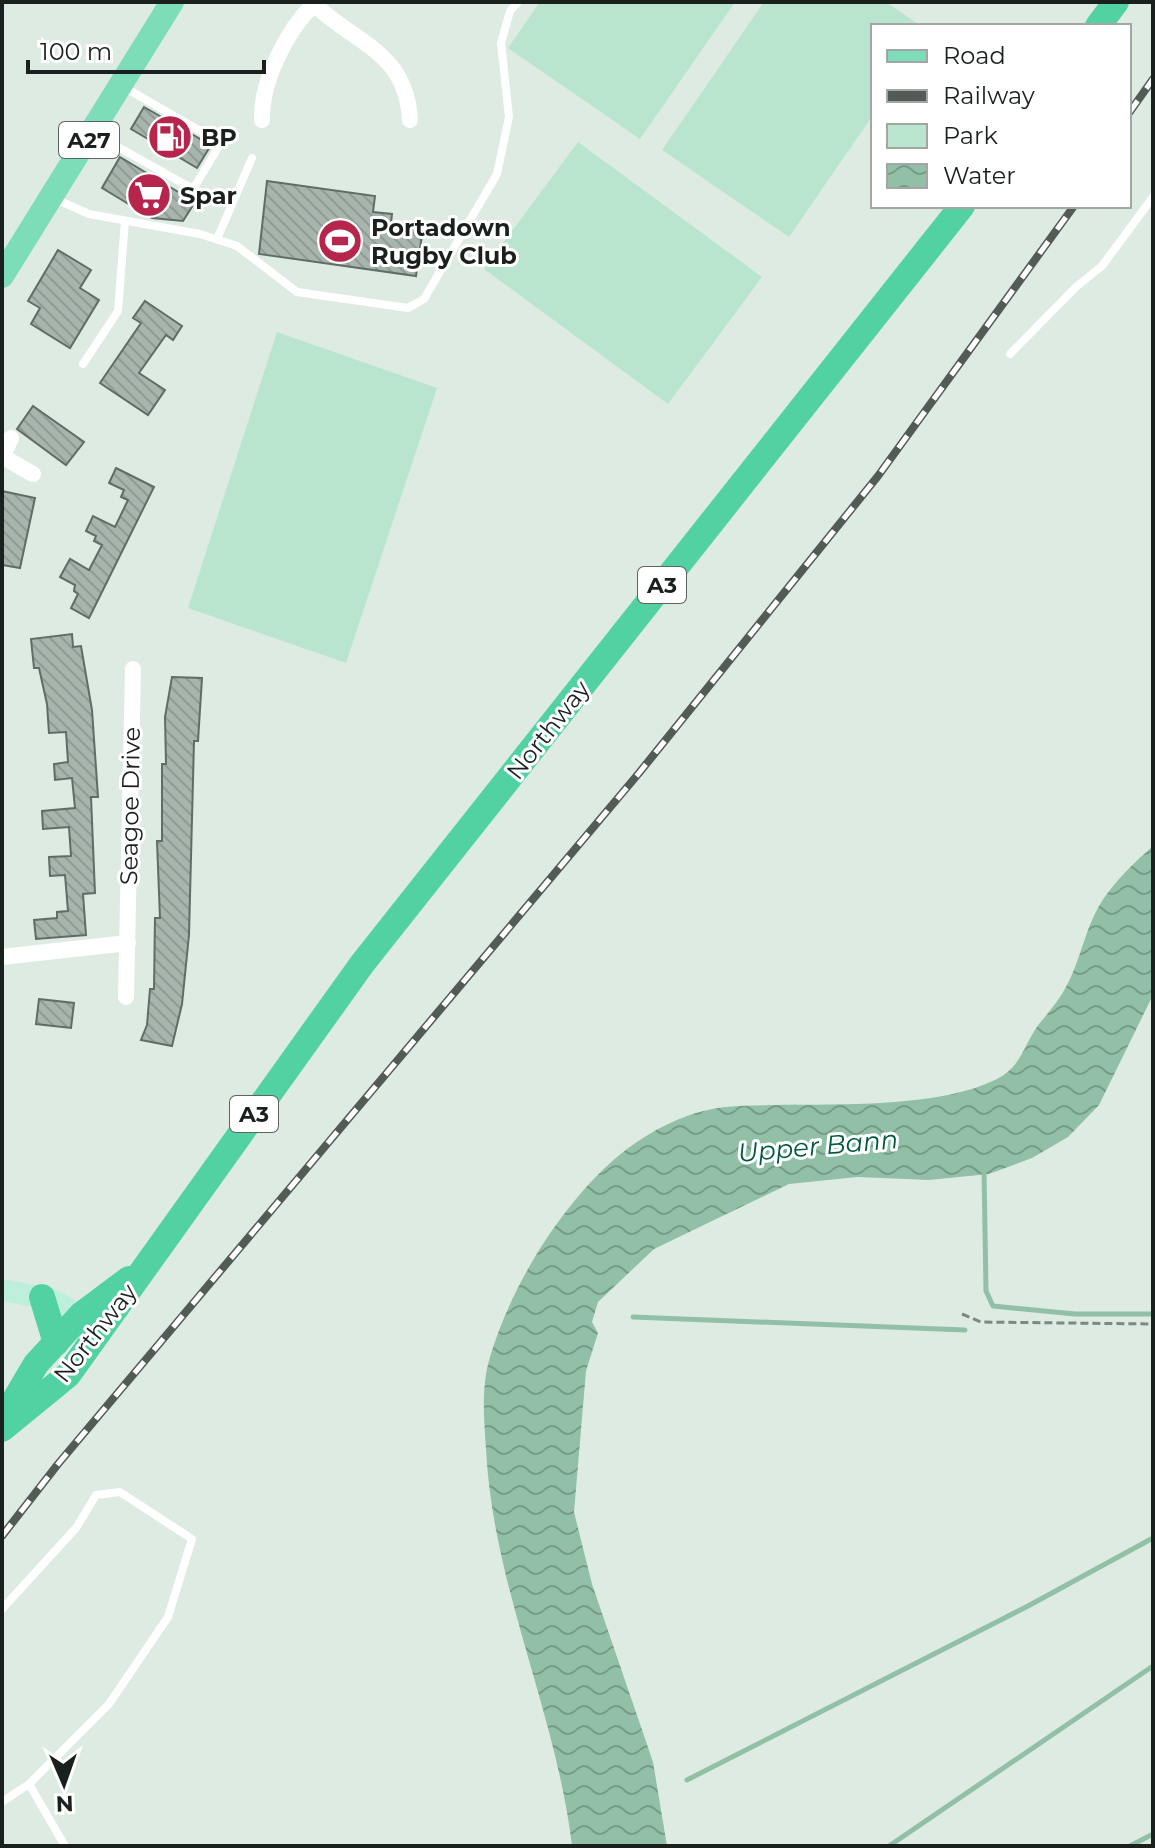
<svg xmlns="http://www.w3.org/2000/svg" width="1155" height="1848" font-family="Montserrat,sans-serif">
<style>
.green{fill:#b9e5ce}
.water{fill:url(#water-waves)}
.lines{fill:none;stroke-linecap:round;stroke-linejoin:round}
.stream{stroke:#91c0a7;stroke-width:5}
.building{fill:url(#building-back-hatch);stroke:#606d66;stroke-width:2}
.path{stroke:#7e8883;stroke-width:3;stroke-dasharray:8 4;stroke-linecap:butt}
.service{stroke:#fff;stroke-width:8}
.minor{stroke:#fff;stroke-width:16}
.secondary{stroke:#beeedc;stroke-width:22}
.primary{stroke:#7dddb9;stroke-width:24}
.trunk{stroke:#52d2a2;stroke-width:26}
.rail-casing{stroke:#535b57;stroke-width:8}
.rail{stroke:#fff;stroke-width:5;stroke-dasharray:15;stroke-linecap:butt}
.labels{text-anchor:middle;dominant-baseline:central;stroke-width:6;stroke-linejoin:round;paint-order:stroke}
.shield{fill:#fff;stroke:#5f6361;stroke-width:2}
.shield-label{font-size:22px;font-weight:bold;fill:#1a201d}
.poi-label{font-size:24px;font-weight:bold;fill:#1a201d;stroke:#fff;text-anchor:start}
.street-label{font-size:24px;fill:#1a201d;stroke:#fff}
.water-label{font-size:26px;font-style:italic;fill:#00593a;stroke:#fff}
</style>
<defs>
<pattern id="water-waves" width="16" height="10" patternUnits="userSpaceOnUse" patternTransform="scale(2)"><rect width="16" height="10" fill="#91c0a7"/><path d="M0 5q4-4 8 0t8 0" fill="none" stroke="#769c87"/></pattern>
<pattern id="building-back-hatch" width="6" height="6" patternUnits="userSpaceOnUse" patternTransform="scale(2)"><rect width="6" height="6" fill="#a7b5ad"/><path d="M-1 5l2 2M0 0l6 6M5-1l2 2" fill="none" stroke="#8f9b94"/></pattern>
</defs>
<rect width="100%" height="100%" fill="#ddebe3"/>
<g class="green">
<path d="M540 2H735L640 139 508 48Z"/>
<path d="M764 2H886L921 26H873V115L789 237 662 150Z"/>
<path d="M578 142 762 277 668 404 484 269Z"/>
<path d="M277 332 437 388 346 663 188 608Z"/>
</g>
<path class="water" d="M1153 846V995L1099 1105 1068 1137 1032 1158 989 1174 929 1180 857 1177 789 1184 654 1249 598 1302 592 1322 598 1333 586 1371 574 1512 592 1584 653 1762 667 1846H572C556 1711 493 1587 486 1449 484 1419 481 1387 490 1357 503 1313 527 1266 553 1229 588 1180 629 1137 687 1116 716 1105 741 1106 771 1105 836 1104 940 1108 997 1079 1022 1066 1024 1044 1039 1024 1050 1011 1060 999 1068 983 1082 956 1086 924 1104 898 1118 878 1135 862 1153 846Z"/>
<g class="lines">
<g class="stream">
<path d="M984 1170 986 1291 993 1306 1075 1314H1153"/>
<path d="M633 1317 965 1330"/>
<path d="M687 1780 1028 1606 1153 1538"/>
<path d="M889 1846 1153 1666"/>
<path d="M1130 1846 1153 1834"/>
</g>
</g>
<g class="building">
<path d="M144 107 211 145 197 168 131 129Z"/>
<path d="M120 157 195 202 183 221 152 218 102 188Z"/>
<path d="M267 181 375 196 373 212 392 214 391 223 423 228 416 276 259 254Z"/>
<path d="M58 250 91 270 80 288 99 300 70 348 31 324 40 308 28 301Z"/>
<path d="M145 301 182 326 173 340 166 335 139 373 165 390 148 415 100 383 141 323 133 318Z"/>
<path d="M33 406 84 442 66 465 17 429Z"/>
<path d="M116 468 154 487 89 618 71 608 78 594 74 591 75 585 60 577 70 559 89 570 102 545 94 541 96 536 86 531 93 516 115 527 128 500 121 497 124 490 109 483Z"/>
<path d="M2 491 35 498 20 568 2 565Z"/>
<path d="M72 634 73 647 81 646 92 710 98 797H91L95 893 83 894 86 935 36 939 34 920 57 918V912L68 911 65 875 50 876 49 857 71 856 69 827 43 829 42 811 75 808 72 778 55 780 54 764 68 762 66 732 49 733 47 704 39 668H34L31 639Z"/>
<path d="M172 677 202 678 198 741H194L189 935 182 1004 172 1046 141 1040 147 1025 150 989H154L155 918H160L157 841H162V764H166L165 717Z"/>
<path d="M39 999 74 1003 71 1028 36 1024Z"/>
</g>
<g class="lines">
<path class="path" d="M962 1314 981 1322 1153 1324"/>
<g class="service">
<path d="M93 133 193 189 221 143 122 86"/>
<path d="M53 198 89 214 200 234 237 246 297 292 408 308 424 299 497 174 509 117 501 43 510 11 518 2"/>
<path d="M217 239 252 158"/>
<path d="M1010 354 1076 287 1102 266 1153 197"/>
<path d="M83 364 118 311 125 221"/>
<path d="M2 1609 76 1528 96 1495 120 1492 192 1539 168 1617 109 1704 29 1784"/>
<path d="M2 1802 29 1784 65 1846"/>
</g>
<g class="minor">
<path d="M312 2C354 44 406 50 410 120"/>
<path d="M262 120C261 81 287 30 314 4"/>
<path d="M3 457 33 474"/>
<path d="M2 458 11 438"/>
<path d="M2 957 128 943"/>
<path d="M126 997 133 669"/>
</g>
<path class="secondary" d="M2 1290 51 1299 94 1324"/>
<path class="primary" d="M2 276 172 2"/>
<g class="trunk">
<path d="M1098 26 1116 2"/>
<path d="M42 1297 56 1343"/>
<path d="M4 1418 36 1364 81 1315 129 1279"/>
<path d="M2 1429 68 1375 362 964 962 206"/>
</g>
<g class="rail-casing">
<g id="rail">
<path d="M1129 113 1153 79"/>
<path d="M2 1536 58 1464 639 773 878 476 1074 206"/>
</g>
</g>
<use href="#rail" class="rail"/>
</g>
<defs>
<g id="fuel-disc" transform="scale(2.3)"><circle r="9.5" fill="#b6254b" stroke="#fff"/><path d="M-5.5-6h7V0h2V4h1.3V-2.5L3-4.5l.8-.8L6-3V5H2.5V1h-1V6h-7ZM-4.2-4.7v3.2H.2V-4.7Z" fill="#fff"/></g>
<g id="supermarket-disc" transform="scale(2.3)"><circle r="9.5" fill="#b6254b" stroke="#fff"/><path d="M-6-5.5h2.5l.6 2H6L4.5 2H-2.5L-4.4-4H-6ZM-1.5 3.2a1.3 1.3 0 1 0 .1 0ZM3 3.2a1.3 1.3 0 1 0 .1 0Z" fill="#fff"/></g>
<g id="stadium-disc" transform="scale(2.3)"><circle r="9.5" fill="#b6254b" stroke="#fff"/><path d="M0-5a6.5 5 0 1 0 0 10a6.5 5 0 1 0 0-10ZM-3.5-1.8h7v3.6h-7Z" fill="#fff"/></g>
</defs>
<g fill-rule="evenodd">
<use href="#fuel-disc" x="170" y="137"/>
<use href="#supermarket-disc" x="149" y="195"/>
<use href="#stadium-disc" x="340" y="241"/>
</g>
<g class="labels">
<g class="shield">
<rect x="59" y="122" width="60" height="36" rx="6"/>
<rect x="638" y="567" width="48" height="36" rx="6"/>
<rect x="230" y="1096" width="48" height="36" rx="6"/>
</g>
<g class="shield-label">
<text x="89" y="140">A27</text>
<text x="662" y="585">A3</text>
<text x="254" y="1114">A3</text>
</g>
<g class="poi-label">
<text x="201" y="137">BP</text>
<text x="180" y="195">Spar</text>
<text x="371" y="227">Portadown<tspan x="371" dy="28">Rugby Club</tspan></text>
</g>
<g class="street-label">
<text transform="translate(548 730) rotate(-52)">Northway</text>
<text transform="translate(130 806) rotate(-89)">Seagoe Drive</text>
<text transform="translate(95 1333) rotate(-52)">Northway</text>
</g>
<g class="water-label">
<text transform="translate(818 1146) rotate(-5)">Upper Bann</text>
</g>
</g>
<rect width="1155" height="1848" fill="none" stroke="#1a201d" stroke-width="8"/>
<rect x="871" y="24" width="260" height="184" fill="#ffffff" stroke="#a3a6a5" stroke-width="2"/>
<rect x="887" y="50" width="40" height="12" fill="#7dddb9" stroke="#a3a6a5" stroke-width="2"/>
<text x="943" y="64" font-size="24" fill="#1a201d">Road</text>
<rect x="887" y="90" width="40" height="12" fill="#535b57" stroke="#a3a6a5" stroke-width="2"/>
<text x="943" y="104" font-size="24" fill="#1a201d">Railway</text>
<rect x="887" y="124" width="40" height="24" fill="#b9e5ce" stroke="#a3a6a5" stroke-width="2"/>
<text x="943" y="144" font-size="24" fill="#1a201d">Park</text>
<rect x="887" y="164" width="40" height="24" fill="url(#water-waves)" stroke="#a3a6a5" stroke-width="2"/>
<text x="943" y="184" font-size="24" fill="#1a201d">Water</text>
<g transform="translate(64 1784) rotate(178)" stroke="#ffffff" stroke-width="6" paint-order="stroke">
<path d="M0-6L14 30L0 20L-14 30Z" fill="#1a201d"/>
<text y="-12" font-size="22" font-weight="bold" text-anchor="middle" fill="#1a201d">N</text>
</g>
<path d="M28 60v12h236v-12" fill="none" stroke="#1a201d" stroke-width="4"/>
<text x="40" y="60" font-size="24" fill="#1a201d" stroke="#ffffff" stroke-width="6" paint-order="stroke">100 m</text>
</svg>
